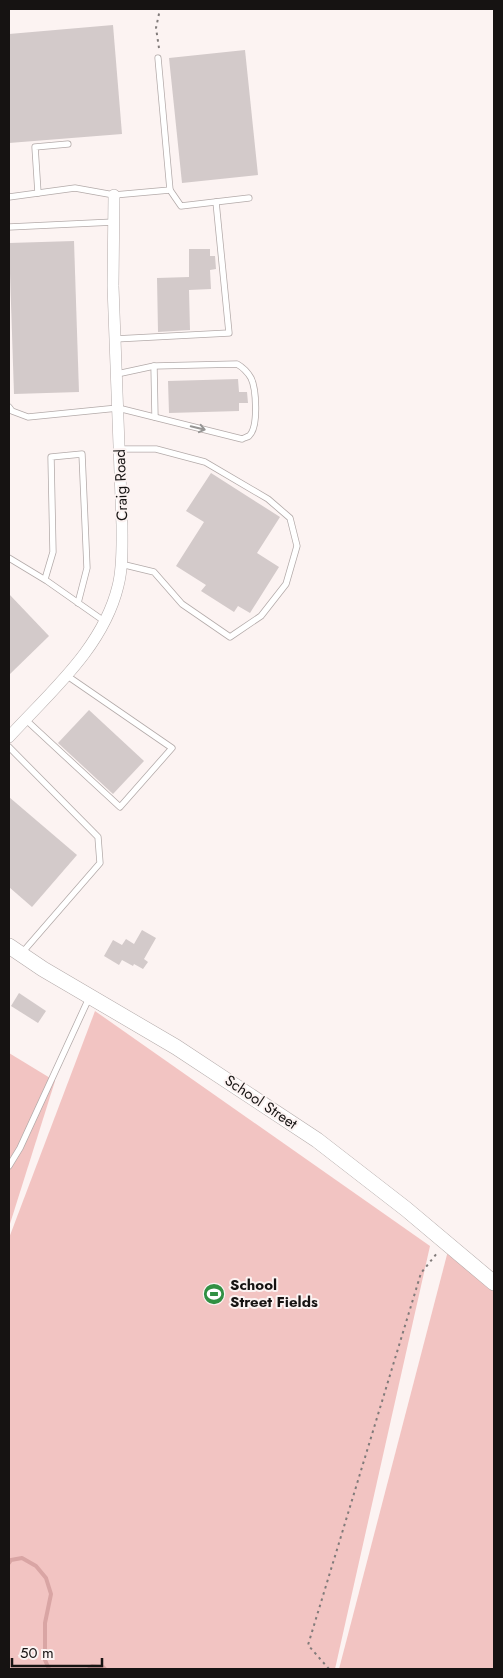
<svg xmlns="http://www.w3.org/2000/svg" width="503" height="1678" font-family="Jost,sans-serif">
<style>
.green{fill:#f2c4c2}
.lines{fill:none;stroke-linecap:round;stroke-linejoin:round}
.stream{stroke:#d9a5a4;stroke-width:4}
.building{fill:#d3caca}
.lane-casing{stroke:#b3aaa9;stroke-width:7}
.street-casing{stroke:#b3aaa9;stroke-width:12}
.secondary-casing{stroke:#b3aaa9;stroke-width:16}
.path{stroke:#817b7a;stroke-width:2;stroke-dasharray:2.5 4;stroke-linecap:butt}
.lane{stroke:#fff;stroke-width:5.5}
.street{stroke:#fff;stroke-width:11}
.secondary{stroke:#fff;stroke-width:15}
.oneway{stroke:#969594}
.labels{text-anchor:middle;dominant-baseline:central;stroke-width:4;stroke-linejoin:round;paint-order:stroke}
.street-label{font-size:15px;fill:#161312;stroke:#fcf3f2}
.poi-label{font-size:15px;font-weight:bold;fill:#161312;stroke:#fcf3f2;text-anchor:start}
</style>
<rect width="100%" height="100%" fill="#fcf3f2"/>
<g class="green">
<path d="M95 1011 430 1246 335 1669H9V1238Z"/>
<path d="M9 1053 55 1081 9 1227Z"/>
<path d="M449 1247 494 1290V1669H339Z"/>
</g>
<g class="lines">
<g class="stream">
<path d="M9 1563 11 1560 22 1558 36 1566 46 1578 51 1594 45 1623V1660L49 1669"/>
<path d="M89 1669 92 1666 103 1667 105 1669"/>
</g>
</g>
<g class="building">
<path d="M113 25 122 134 9 143V34Z"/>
<path d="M245 50 258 175 182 183 169 58Z"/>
<path d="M74 241 79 392 14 394 9 243Z"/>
<path d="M189 249H210V256H215L216 269 210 270 211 289 189 290 190 330 158 332 157 278 189 277Z"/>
<path d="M238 379 239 392H247L248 403H239V411L169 413 168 381Z"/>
<path d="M211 473 280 517 257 553 279 567 250 613 238 606 234 612 201 591 206 585 176 566 204 522 186 511Z"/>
<path d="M9 594 49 636 9 675Z"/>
<path d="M89 710 144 761 113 794 58 743Z"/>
<path d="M9 797 77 855 32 907 9 887Z"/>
<path d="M142 930 156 938 144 959 148 962 143 969 134 964 133 966 122 960 119 965 104 956 113 940 122 945 126 939 134 944Z"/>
<path d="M19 993 46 1011 38 1023 11 1006Z"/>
</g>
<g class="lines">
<g class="lane-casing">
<g id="lane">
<path d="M170 190 181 206 249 198"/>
<path d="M38 193 35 147 68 144"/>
<path d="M9 197 75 188 114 195 170 190 158 58"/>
<path d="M9 227 114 222"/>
<path d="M115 339 229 333 216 202"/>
<path d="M154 366 155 417"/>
<path d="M9 407 12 411 28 417 118 408 242 439C244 438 247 437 249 436 259 427 256 388 251 378 247 371 244 368 237 364L154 366 117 374"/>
<path d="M119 449H156L205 462 268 499 290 518 297 546 286 584 261 616 230 637 182 604 154 572 121 564"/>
<path d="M9 558 47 581 104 621"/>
<path d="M45 579 53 552 51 457 82 454 87 568 78 603"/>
<path d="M25 719 120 807 172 748 66 675"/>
<path d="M9 747 98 837 100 863 21 954"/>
<path d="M9 1166 20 1148 89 998"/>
</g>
</g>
<g class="street-casing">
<path id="street" d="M9 737C50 692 103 648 118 586 123 567 122 545 122 525L113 286 114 195"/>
</g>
<g class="secondary-casing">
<path id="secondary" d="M9 946 43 969 176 1047 317 1140 406 1209 494 1283"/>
</g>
<g class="path">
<path d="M159 48 156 28 160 9"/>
<path d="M329 1669 308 1645 421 1273 438 1252"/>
</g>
<use href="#lane" class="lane"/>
<use href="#street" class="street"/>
<use href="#secondary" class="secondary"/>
</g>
<defs><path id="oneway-shaft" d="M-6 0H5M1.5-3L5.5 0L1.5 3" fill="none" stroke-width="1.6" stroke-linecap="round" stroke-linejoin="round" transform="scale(1.25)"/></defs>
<use class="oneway" href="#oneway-shaft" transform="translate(198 428) rotate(14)"/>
<defs>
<g id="stadium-disc" transform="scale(1.125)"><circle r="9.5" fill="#319043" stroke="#fcf3f2"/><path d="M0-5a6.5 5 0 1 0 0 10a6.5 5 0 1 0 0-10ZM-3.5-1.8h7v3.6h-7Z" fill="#fff"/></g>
</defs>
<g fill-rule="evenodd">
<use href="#stadium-disc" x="214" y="1294"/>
</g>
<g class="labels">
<g class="street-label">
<text transform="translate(121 485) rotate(-92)">Craig Road</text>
<text transform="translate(261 1102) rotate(34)">School Street</text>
</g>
<g class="poi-label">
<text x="230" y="1285">School<tspan x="230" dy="17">Street Fields</tspan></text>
</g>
</g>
<rect width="503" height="1678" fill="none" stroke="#161312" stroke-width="20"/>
<path d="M12 1658v8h90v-8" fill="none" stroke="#161312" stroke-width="2.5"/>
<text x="20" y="1658" font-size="15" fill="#161312" stroke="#fcf3f2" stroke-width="4" paint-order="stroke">50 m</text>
</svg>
